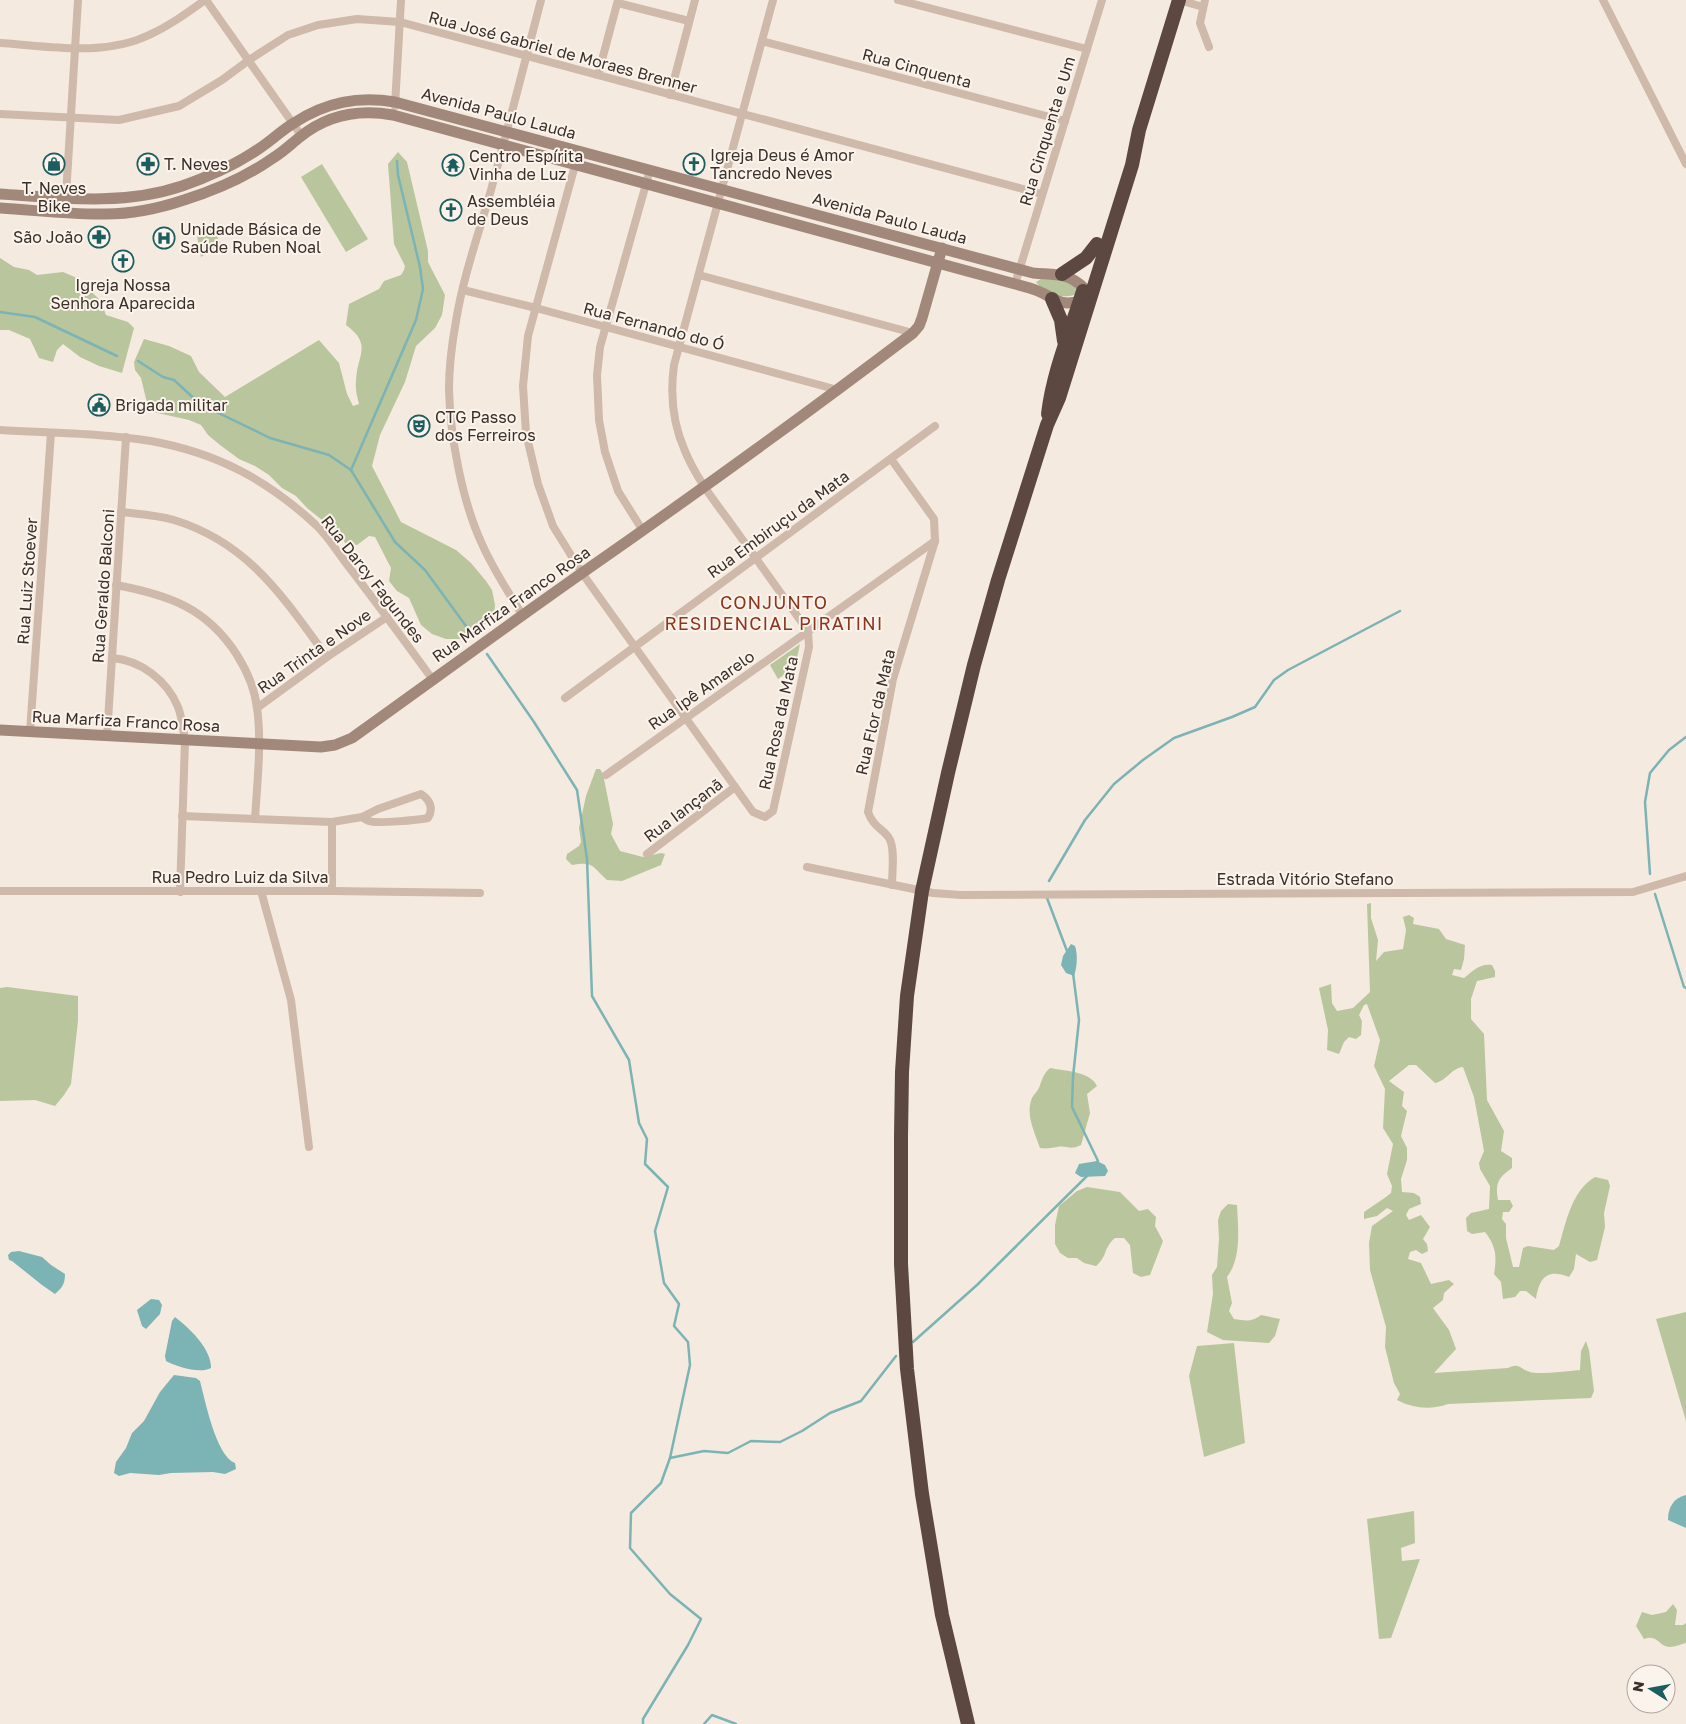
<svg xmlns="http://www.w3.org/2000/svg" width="1686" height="1724" font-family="'Golos Text',sans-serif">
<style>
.green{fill:#b9c59d}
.water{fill:#7cb3b4}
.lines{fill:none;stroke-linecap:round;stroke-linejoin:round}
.stream{stroke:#7cb3b4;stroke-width:2.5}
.street{stroke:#ceb9aa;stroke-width:8}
.secondary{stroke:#a2887a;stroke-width:11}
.highway{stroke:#5c4840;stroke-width:14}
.labels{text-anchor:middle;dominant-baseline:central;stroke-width:4;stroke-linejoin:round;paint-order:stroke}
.street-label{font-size:16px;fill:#3b2f2a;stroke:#fbf4ec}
.poi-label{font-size:16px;fill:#3b2f2a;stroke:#fbf4ec;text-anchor:start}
.neighbourhood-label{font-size:18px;letter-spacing:1px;fill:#90351d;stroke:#fbf4ec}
</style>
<rect width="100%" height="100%" fill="#f5eadf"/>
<g class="green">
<path d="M398 152 407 162 428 251V262L445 295 442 315 435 328 416 346 405 382 380 435 372 466 401 522 456 550 471 563 486 581 492 590 495 605 494 616 472 635 465 639H446L432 634 421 625 409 598 397 591 389 581 391 568 375 537 369 536 357 545 346 544 337 532 307 508 296 496 282 488 269 475 255 466 239 459 220 445 208 435 201 425 189 420 153 412 147 403 141 378 135 370 134 362 144 339 169 346 191 356 199 372 225 397 319 340 339 363 347 394 353 406 359 404C357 396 355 389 356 381 357 354 373 345 346 325L349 304 379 289 384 281 401 275 404 270 405 266 394 244 388 164Z"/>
<path d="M322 164 368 239 346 252 301 177Z"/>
<path d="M212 227 221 244 201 257 197 236Z"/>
<path d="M0 258 14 267 29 270 37 275 63 272 77 278 100 300 106 315 128 322 134 328 122 373 99 366 80 357 63 344 57 350 53 362 39 358 30 339 9 330H0Z"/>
<path d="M1041 279C1054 279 1075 278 1079 293 1065 300 1046 295 1036 282Z"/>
<path d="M800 644 795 667 778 679 770 665Z"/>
<path d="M596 769H600L603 774 613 824 611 834 620 851 643 857 661 853 665 854 661 865 622 881 607 880C592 866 593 861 572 865L566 859 567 854 579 846 581 842 579 828 586 796Z"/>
<path d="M1371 903V918L1378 940 1376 961 1384 952 1403 949 1406 930 1403 917 1409 915 1414 918 1413 924 1439 929 1446 939 1465 945 1464 959 1461 970 1454 969 1452 975 1464 978C1473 971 1480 963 1492 965L1495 971V977L1477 981 1471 999V1019L1484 1034 1487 1100 1504 1131 1501 1151 1512 1158V1168C1498 1178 1495 1183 1498 1200H1510L1513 1206 1509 1212H1503L1502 1219 1506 1224V1238L1513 1267H1519L1523 1248 1528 1246 1554 1250 1559 1246C1566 1222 1572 1190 1595 1177L1608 1180 1610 1186 1604 1213 1605 1227 1597 1260 1590 1262 1576 1254 1574 1269 1569 1277C1547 1268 1539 1278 1536 1299L1526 1291H1520L1515 1297 1503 1299 1501 1282 1494 1274C1497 1256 1496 1246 1485 1232L1472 1234 1467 1231 1466 1218 1471 1213 1489 1209 1490 1186 1480 1169 1479 1163 1484 1151 1474 1097 1463 1067C1451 1068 1447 1081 1435 1083L1416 1065H1409L1389 1081 1404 1092 1402 1106 1407 1111 1401 1136 1407 1148V1160L1401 1179 1402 1192 1414 1193 1420 1197 1421 1204 1409 1209 1406 1215 1409 1220 1421 1215 1430 1227 1423 1239 1427 1244 1428 1251 1422 1254 1416 1250 1410 1252 1408 1259 1421 1263 1431 1284 1449 1280 1454 1284 1444 1293 1443 1300 1433 1308 1449 1330 1456 1349 1434 1373 1508 1368C1519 1362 1520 1369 1530 1372 1536 1375 1571 1371 1580 1370L1581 1351 1586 1341 1589 1350 1594 1391 1591 1398 1448 1404C1431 1410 1414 1409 1397 1400L1400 1394 1394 1383 1385 1347 1386 1327 1370 1270 1369 1243 1372 1226 1393 1211 1387 1208 1377 1216 1364 1219V1212L1386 1197 1391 1193 1392 1186 1387 1174 1393 1144 1383 1128 1385 1089 1374 1066 1380 1040 1367 1004 1364 1005 1359 1015 1362 1021 1361 1035 1356 1039 1349 1037 1344 1042 1339 1054 1327 1050 1328 1030 1319 988 1331 984 1332 1003 1337 1011 1353 1008 1370 992 1367 904Z"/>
<path d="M7 987 78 996V1021L71 1084 64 1095 55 1106 35 1100 0 1101V988Z"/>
<path d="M1050 1068C1064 1071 1090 1071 1097 1086L1087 1094 1090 1113 1081 1145C1069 1151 1068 1145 1057 1147 1051 1148 1046 1149 1040 1148 1035 1133 1025 1114 1032 1098 1034 1094 1037 1092 1039 1088 1042 1080 1043 1074 1050 1068Z"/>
<path d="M1087 1187 1120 1192 1139 1211 1148 1209 1156 1217 1155 1226 1163 1241 1150 1275 1141 1277 1133 1273 1130 1245 1124 1238H1115C1103 1248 1108 1256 1096 1266L1084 1263 1077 1258H1068L1060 1253 1055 1244V1225L1059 1206 1077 1191Z"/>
<path d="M1228 1204 1237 1205C1238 1228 1242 1257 1227 1277L1232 1303 1229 1311 1234 1319C1246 1321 1252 1322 1261 1315L1280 1319 1275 1336 1269 1343 1223 1340 1207 1332 1213 1294 1212 1275 1217 1267 1219 1239 1218 1220 1221 1211Z"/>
<path d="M1686 1312V1421L1656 1319Z"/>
<path d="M1234 1343 1245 1443 1204 1457 1189 1376 1197 1346Z"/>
<path d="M1414 1511 1415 1543 1401 1548 1402 1561 1420 1559 1391 1638 1379 1639 1367 1519Z"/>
<path d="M1673 1604 1677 1610 1675 1625H1683L1686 1623V1643C1681 1644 1675 1647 1670 1647 1658 1647 1659 1634 1644 1639L1636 1626 1642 1612 1652 1615 1666 1612Z"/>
</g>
<g class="water">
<path d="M1071 944 1075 946C1078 955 1077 967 1074 976L1066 973 1061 965 1063 956Z"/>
<path d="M1097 1161 1105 1165 1108 1171 1105 1176 1081 1177 1075 1173 1079 1164Z"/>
<path d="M19 1251 42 1257 51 1265 65 1274C65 1284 62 1288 55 1294L42 1285 12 1261 9 1260 8 1255 11 1252Z"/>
<path d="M151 1299 159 1300 162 1305 160 1314 146 1329 142 1326 137 1310Z"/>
<path d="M175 1317C189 1328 211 1348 211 1368 200 1374 177 1367 166 1361L165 1356 172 1321Z"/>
<path d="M174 1375 196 1378 200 1381C205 1400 216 1456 235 1463L236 1469 225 1474 213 1472 171 1473 159 1475 130 1473 119 1476 114 1473 116 1462 126 1448 132 1433 144 1421 160 1392Z"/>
<path d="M1686 1495V1528L1668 1520C1668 1508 1673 1498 1686 1495Z"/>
</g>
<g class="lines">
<g class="stream">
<path d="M0 312 35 317 117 356"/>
<path d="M138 361 163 377 174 380 200 404 270 438 329 455 351 470 395 542 425 570 474 637"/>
<path d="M351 470 416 320 423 289 420 267 398 175 397 161"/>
<path d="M487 654 534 722 577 790 587 859 592 996 629 1060 639 1123 647 1139 645 1164 668 1187 655 1231 664 1283 679 1304 674 1326 688 1342 690 1365 670 1458 661 1483 631 1513 630 1548 670 1594 701 1619 688 1645 643 1719V1724"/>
<path d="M1650 874 1645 802 1650 773 1669 750 1686 737"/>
<path d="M1049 881 1085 820 1114 784 1143 760 1174 738 1232 717 1255 707 1274 680 1288 670 1400 611"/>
<path d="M1655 894 1684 987 1686 988"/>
<path d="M1047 898 1067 951"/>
<path d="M1073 973 1079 1020 1073 1077 1072 1107 1098 1161 1096 1163"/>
<path d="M913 1342 977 1285 1087 1176"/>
<path d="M670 1458 704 1451 728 1453 751 1441 780 1442 802 1431 830 1413 861 1401 896 1356"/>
<path d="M704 1724 712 1715 736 1724"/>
</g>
<g class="street">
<path d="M206 0 301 135"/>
<path d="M898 0 1087 49"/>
<path d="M1179 0 1203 7"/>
<path d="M1205 0 1200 23 1209 47"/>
<path d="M1603 0 1686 164"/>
<path d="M618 3 689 21"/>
<path d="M762 41 1065 121"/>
<path d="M0 43C48 46 104 57 149 35 169 26 187 13 205 0"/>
<path d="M598 75 618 0"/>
<path d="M670 95 695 0"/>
<path d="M395 106 401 0"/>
<path d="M0 114 119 120 179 106 222 80 249 60 288 35 318 25 357 19 400 22 1042 194"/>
<path d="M579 151 528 336 523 386 526 433 538 484 553 526 582 573 753 812 765 817 773 811 809 647 808 631C783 596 758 561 732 525 715 502 696 478 685 451 673 424 670 394 674 365L773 0"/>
<path d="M65 212 78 0"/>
<path d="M699 275 913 333"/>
<path d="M1015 284 1102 0"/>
<path d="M463 290 536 308 838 390"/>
<path d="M0 430C50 433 102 433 151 441 217 453 268 480 317 526 330 539 340 556 352 571 379 606 406 643 433 680"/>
<path d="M891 459 934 519 935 541 893 679 868 812C874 829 885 829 890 840 895 850 892 873 892 885"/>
<path d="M121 512C138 514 157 515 174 520 249 543 283 597 327 657"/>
<path d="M643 531 618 491 605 452 599 420 597 375 600 347 650 170"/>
<path d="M116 585C169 595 207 608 237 655 247 671 255 689 257 708 262 742 257 784 255 819"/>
<path d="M523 616C508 592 493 569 482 544 462 501 450 436 449 389 449 367 452 343 456 321 463 277 479 233 491 190 508 127 525 63 541 0"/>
<path d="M112 658C140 660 167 680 178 707 182 717 183 729 185 741L180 892"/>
<path d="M565 698 935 426"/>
<path d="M257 708 327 657 387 617"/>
<path d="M30 732 51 433"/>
<path d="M107 736 126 437"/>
<path d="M606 775 935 541"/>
<path d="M182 816 332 822 362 817 378 809 421 794C430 800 434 808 428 818 418 820 377 824 369 821 368 821 363 818 362 817"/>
<path d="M647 854 735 787"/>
<path d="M807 867 933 893 961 895 1633 892 1686 876"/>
<path d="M0 891H332L480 893"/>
<path d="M261 891 291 1000 309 1147"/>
<path d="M332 891V822"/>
</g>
<g class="secondary">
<path d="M0 194C60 198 123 206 182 186 208 177 237 164 260 148 272 140 282 130 294 123 326 102 358 96 395 102L1033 273C1055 275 1067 272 1084 288"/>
<path d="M0 208C35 210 71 215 106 214 131 214 160 208 184 200 216 190 246 177 273 158 283 152 291 144 300 137 327 115 359 109 393 115L1015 284C1023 286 1031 288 1038 291 1055 298 1059 307 1080 301"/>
<path d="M0 730 321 747 335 745 352 738C429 683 505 627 582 573 694 495 805 415 913 333L919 326 922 318 942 248"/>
</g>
<g class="highway">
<path d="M1062 274 1086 258 1097 244"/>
<path d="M1052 299 1061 320 1064 341"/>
<path d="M1048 414C1053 372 1070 332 1083 291"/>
<path d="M968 1724 942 1615 922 1494 907 1369 901 1264V1136L902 1072 907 996 922 891 948 773 974 665 998 580 1047 425 1059 398 1132 165 1139 130 1179 0"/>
</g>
</g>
<defs>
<g id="shop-ring" transform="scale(1.125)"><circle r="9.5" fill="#fbf4ec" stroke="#1c5d60" stroke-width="1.5"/><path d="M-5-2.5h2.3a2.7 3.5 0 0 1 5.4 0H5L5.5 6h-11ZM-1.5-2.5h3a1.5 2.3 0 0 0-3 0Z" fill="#1c5d60"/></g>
<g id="pharmacy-ring" transform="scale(1.125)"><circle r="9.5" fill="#fbf4ec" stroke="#1c5d60" stroke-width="1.5"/><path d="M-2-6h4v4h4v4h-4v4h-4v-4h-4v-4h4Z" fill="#1c5d60"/></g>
<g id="church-ring" transform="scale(1.125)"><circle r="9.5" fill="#fbf4ec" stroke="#1c5d60" stroke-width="1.5"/><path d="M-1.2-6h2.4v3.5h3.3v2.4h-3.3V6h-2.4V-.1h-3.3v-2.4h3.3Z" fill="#1c5d60"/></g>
<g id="temple-ring" transform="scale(1.125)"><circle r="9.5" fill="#fbf4ec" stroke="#1c5d60" stroke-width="1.5"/><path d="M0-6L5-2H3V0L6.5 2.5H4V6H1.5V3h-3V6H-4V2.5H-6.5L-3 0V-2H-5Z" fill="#1c5d60"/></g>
<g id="hospital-ring" transform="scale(1.125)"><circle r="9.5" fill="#fbf4ec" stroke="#1c5d60" stroke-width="1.5"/><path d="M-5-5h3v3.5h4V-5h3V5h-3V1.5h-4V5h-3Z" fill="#1c5d60"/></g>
<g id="civic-ring" transform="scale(1.125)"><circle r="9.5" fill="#fbf4ec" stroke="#1c5d60" stroke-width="1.5"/><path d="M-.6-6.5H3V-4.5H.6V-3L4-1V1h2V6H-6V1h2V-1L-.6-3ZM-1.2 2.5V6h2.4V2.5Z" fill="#1c5d60"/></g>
<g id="theatre-ring" transform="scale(1.125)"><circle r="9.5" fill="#fbf4ec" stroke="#1c5d60" stroke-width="1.5"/><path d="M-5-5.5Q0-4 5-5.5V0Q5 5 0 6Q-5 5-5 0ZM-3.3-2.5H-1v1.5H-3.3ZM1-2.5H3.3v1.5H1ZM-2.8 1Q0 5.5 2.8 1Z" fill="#1c5d60"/></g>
</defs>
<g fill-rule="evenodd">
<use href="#shop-ring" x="54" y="164"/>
<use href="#pharmacy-ring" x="148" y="164"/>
<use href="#church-ring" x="694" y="164"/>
<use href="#temple-ring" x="453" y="165"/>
<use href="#church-ring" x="451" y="210"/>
<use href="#pharmacy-ring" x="99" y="237"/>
<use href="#hospital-ring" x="164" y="238"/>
<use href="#church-ring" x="123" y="261"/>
<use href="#civic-ring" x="99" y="405"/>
<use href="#theatre-ring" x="419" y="426"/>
</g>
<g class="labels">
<g class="street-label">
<text transform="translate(563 52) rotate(15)">Rua José Gabriel de Moraes Brenner</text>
<text transform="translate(917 68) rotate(15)">Rua Cinquenta</text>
<text transform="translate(499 113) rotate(15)">Avenida Paulo Lauda</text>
<text transform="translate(1047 131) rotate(-73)">Rua Cinquenta e Um</text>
<text transform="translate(890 218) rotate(15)">Avenida Paulo Lauda</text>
<text transform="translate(654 326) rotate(15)">Rua Fernando do Ó</text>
<text transform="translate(778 524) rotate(-36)">Rua Embiruçu da Mata</text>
<text transform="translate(373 579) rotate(52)">Rua Darcy Fagundes</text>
<text transform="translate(27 581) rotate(-86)">Rua Luiz Stoever</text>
<text transform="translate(103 586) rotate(-86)">Rua Geraldo Balconi</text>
<text transform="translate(511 604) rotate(-35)">Rua Marfiza Franco Rosa</text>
<text transform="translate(314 651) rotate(-35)">Rua Trinta e Nove</text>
<text transform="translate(701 690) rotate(-35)">Rua Ipê Amarelo</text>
<text transform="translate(875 712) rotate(-77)">Rua Flor da Mata</text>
<text transform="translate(126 721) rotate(3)">Rua Marfiza Franco Rosa</text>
<text transform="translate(778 723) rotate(-78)">Rua Rosa da Mata</text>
<text transform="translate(683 810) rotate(-37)">Rua Iançanã</text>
<text x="240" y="877">Rua Pedro Luiz da Silva</text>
<text x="1305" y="879">Estrada Vitório Stefano</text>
</g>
<g class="poi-label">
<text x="710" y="155">Igreja Deus é Amor<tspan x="710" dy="18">Tancredo Neves</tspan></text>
<text x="469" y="156">Centro Espírita<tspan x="469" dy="18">Vinha de Luz</tspan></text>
<text x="164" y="164">T. Neves</text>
<text x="54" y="188" text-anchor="middle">T. Neves<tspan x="54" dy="18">Bike</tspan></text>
<text x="467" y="201">Assembléia<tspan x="467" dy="18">de Deus</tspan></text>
<text x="180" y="229">Unidade Básica de<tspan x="180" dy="18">Saúde Ruben Noal</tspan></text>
<text x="83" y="237" text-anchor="end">São João</text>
<text x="123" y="285" text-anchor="middle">Igreja Nossa<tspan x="123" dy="18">Senhora Aparecida</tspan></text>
<text x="115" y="405">Brigada militar</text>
<text x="435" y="417">CTG Passo<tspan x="435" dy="18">dos Ferreiros</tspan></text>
</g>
<g class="neighbourhood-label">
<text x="774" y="602">CONJUNTO<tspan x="774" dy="21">RESIDENCIAL PIRATINI</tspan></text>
</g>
</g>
<g transform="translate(1651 1689) rotate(281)"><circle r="24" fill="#fbf4ec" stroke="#aea59e"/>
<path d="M0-4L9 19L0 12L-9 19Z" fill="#1c5d60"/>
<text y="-8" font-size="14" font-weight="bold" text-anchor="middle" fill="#3b2f2a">N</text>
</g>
</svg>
